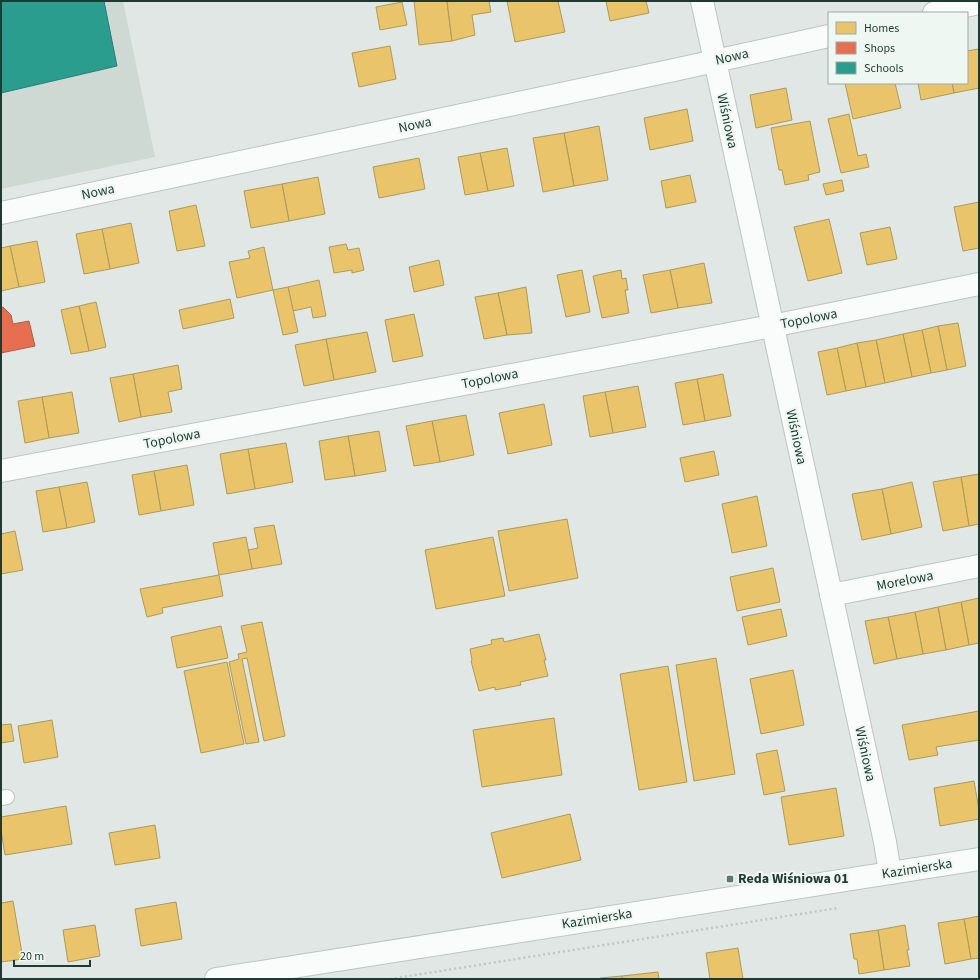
<svg xmlns="http://www.w3.org/2000/svg" width="980" height="980" font-family="'Source Sans 3',sans-serif">
<style>
.built{fill:#ced9d4}
.homes{fill:#e9c46a;stroke:#ac9b59}
.shops{fill:#e76f51;stroke:#ab5f48}
.schools{fill:#2a9d8f;stroke:#277f73}
.lines{fill:none;stroke-linecap:round;stroke-linejoin:round}
.service-casing{stroke:#bec4c1;stroke-width:16}
.minor-casing{stroke:#bec4c1;stroke-width:24}
.tertiary-casing{stroke:#bec4c1;stroke-width:24}
.secondary-casing{stroke:#bdc5c2;stroke-width:24}
.path{stroke:#bfc7c5;stroke-width:2.5;stroke-dasharray:2 3;stroke-linecap:butt}
.service{stroke:#fafbfb;stroke-width:14}
.minor{stroke:#fafbfb;stroke-width:22}
.tertiary{stroke:#fafbfb;stroke-width:22}
.secondary{stroke:#fafbfb;stroke-width:22}
.poi-dot{fill:#637770;stroke:#eef7f2;stroke-width:1.5}
.labels{text-anchor:middle;dominant-baseline:central;stroke-width:4;stroke-linejoin:round;paint-order:stroke}
.street-label{font-size:14px;fill:#1f3a32;stroke:#eef7f2}
.poi-label{font-size:14px;font-weight:bold;fill:#1f3a32;stroke:#eef7f2;text-anchor:start}
</style>
<rect width="100%" height="100%" fill="#e1e7e4"/>
<path class="built" d="M1 1H123L155 157 1 189Z"/>
<g class="homes">
<path d="M414 1H447L452 41 419 45Z"/>
<path d="M447 1H489L491 12 472 15 475 35 452 41Z"/>
<path d="M507 1H558L565 32 515 42Z"/>
<path d="M606 1H646L649 13 610 21Z"/>
<path d="M402 2 407 25 380 30 376 7Z"/>
<path d="M390 46 396 79 359 87 352 53Z"/>
<path d="M979 49V88L954 93 952 83H967V51Z"/>
<path d="M845 83H895L901 108 853 119Z"/>
<path d="M918 83H952L954 93 921 100Z"/>
<path d="M786 88 792 120 756 128 750 95Z"/>
<path d="M687 109 693 141 650 150 644 118Z"/>
<path d="M849 114 858 156 866 154 869 167 841 173 828 119Z"/>
<path d="M810 121 820 172 808 175 809 180 785 185 782 170H779L771 128Z"/>
<path d="M599 126 608 180 574 186 564 133Z"/>
<path d="M564 133 574 186 543 192 533 138Z"/>
<path d="M507 148 514 186 488 191 480 153Z"/>
<path d="M480 153 488 191 465 195 458 157Z"/>
<path d="M419 158 425 189 379 198 373 167Z"/>
<path d="M690 175 696 202 666 208 661 181Z"/>
<path d="M318 177 325 214 289 221 282 184Z"/>
<path d="M842 180 844 191 826 195 823 184Z"/>
<path d="M282 184 289 221 251 228 244 191Z"/>
<path d="M979 202V248L963 251 954 207Z"/>
<path d="M196 205 205 246 177 251 169 211Z"/>
<path d="M829 219 842 273 808 281 794 227Z"/>
<path d="M131 223 139 263 110 269 102 229Z"/>
<path d="M890 227 897 259 867 265 860 233Z"/>
<path d="M102 229 110 269 84 274 76 234Z"/>
<path d="M37 241 45 282 19 287 10 246Z"/>
<path d="M346 244 348 250 359 248 364 270 352 273V270L334 273 329 247Z"/>
<path d="M10 246 19 287 1 291V248Z"/>
<path d="M264 247 273 290 237 298 229 262 250 258 248 251Z"/>
<path d="M439 260 444 285 414 292 409 267Z"/>
<path d="M704 263 712 303 678 308 670 270Z"/>
<path d="M582 270 590 312 566 317 557 275Z"/>
<path d="M621 270 622 279 626 278 628 290H625L629 313 602 318 593 276Z"/>
<path d="M670 270 678 308 651 313 643 275Z"/>
<path d="M319 280 326 316 313 318 311 307 293 311 288 287Z"/>
<path d="M288 287 298 332 283 335 273 290Z"/>
<path d="M526 287 532 333 507 335 498 293Z"/>
<path d="M498 293 507 335 484 339 475 297Z"/>
<path d="M230 299 234 318 183 329 179 310Z"/>
<path d="M96 302 106 347 89 351 79 306Z"/>
<path d="M79 306 89 351 71 354 61 310Z"/>
<path d="M414 314 423 356 393 362 385 320Z"/>
<path d="M958 323 966 366 947 370 938 326Z"/>
<path d="M938 326 947 370 931 373 922 330Z"/>
<path d="M922 330 931 373 912 377 903 334Z"/>
<path d="M367 332 376 372 334 380 326 339Z"/>
<path d="M903 334 912 377 885 383 876 340Z"/>
<path d="M326 339 334 380 304 386 295 345Z"/>
<path d="M876 340 885 383 866 387 857 343Z"/>
<path d="M857 343 866 387 846 391 837 348Z"/>
<path d="M837 348 846 391 827 395 818 352Z"/>
<path d="M178 365 182 389 168 392 172 412 141 417 133 374Z"/>
<path d="M133 374 141 417 119 422 110 378Z"/>
<path d="M723 374 731 416 705 421 697 379Z"/>
<path d="M697 379 705 421 683 425 675 383Z"/>
<path d="M638 386 646 427 613 433 605 392Z"/>
<path d="M72 392 79 433 49 438 42 397Z"/>
<path d="M605 392 613 433 590 437 583 396Z"/>
<path d="M42 397 49 438 25 443 18 401Z"/>
<path d="M544 404 552 445 508 454 499 413Z"/>
<path d="M466 415 474 455 440 462 432 421Z"/>
<path d="M432 421 440 462 414 466 406 426Z"/>
<path d="M379 431 386 471 355 476 348 436Z"/>
<path d="M348 436 355 476 325 480 319 441Z"/>
<path d="M286 443 293 482 255 489 248 449Z"/>
<path d="M248 449 255 489 227 494 220 454Z"/>
<path d="M714 451 719 475 685 482 680 458Z"/>
<path d="M187 465 194 505 161 511 154 471Z"/>
<path d="M154 471 161 511 139 515 132 475Z"/>
<path d="M979 474V524L969 526 961 477Z"/>
<path d="M961 477 969 526 943 531 933 482Z"/>
<path d="M87 482 95 522 67 528 59 487Z"/>
<path d="M912 482 922 527 891 534 882 489Z"/>
<path d="M59 487 67 528 43 532 36 491Z"/>
<path d="M882 489 891 534 862 540 852 494Z"/>
<path d="M757 496 767 546 732 553 722 504Z"/>
<path d="M567 519 578 578 509 591 498 531Z"/>
<path d="M274 525 282 564 252 569 248 550 258 548 254 528Z"/>
<path d="M15 531 23 570 1 574V534Z"/>
<path d="M246 537 252 569 219 575 213 543Z"/>
<path d="M493 537 505 596 436 609 425 550Z"/>
<path d="M773 568 780 602 737 611 730 577Z"/>
<path d="M219 575 223 596 162 608 163 613 147 617 140 589Z"/>
<path d="M979 598V643L969 645 961 602Z"/>
<path d="M961 602 969 645 946 650 938 607Z"/>
<path d="M938 607 946 650 923 654 915 612Z"/>
<path d="M781 609 787 636 748 645 742 617Z"/>
<path d="M915 612 923 654 897 659 888 617Z"/>
<path d="M888 617 897 659 874 664 865 621Z"/>
<path d="M262 622 285 736 264 741 247 658 242 659 259 742 246 744 229 662 239 659 238 654 247 652 241 626Z"/>
<path d="M221 626 228 658 177 668 171 637Z"/>
<path d="M539 634 546 660H544L548 676 520 682 521 685 495 690V687L479 691 471 661 472 660 470 649 492 644 491 640 503 638 504 642Z"/>
<path d="M716 658 735 774 694 781 676 665Z"/>
<path d="M227 662 244 744 201 753 184 671Z"/>
<path d="M668 666 687 782 639 790 620 674Z"/>
<path d="M793 670 804 725 761 734 750 679Z"/>
<path d="M979 711V740L936 747 938 755 909 760 902 725Z"/>
<path d="M554 718 562 775 482 787 473 730Z"/>
<path d="M52 720 58 757 24 763 18 726Z"/>
<path d="M11 724 14 741 1 743V725Z"/>
<path d="M777 750 785 791 764 795 756 754Z"/>
<path d="M974 781 979 810V819L940 826 934 788Z"/>
<path d="M836 788 844 836 789 845 781 797Z"/>
<path d="M66 806 72 844 5 855 1 830V817Z"/>
<path d="M570 814 581 860 502 878 491 833Z"/>
<path d="M155 825 160 858 115 865 109 833Z"/>
<path d="M13 901 23 959 1 962V903Z"/>
<path d="M176 902 182 939 141 946 135 909Z"/>
<path d="M979 916V958L971 959 964 919Z"/>
<path d="M964 919 971 959 945 964 938 923Z"/>
<path d="M95 925 100 956 68 962 63 930Z"/>
<path d="M905 925 909 950H907L910 966 884 970 878 930Z"/>
<path d="M878 930 884 970 859 974 857 959H854L850 934Z"/>
<path d="M738 948 743 979H710L706 953Z"/>
<path d="M658 972 659 979H622V976Z"/>
<path d="M622 976V979H600V978Z"/>
</g>
<path class="shops" d="M3 307 11 315 13 324 29 321 35 346 1 353V308Z"/>
<path class="schools" d="M1 1H104L117 66 1 93Z"/>
<g class="lines">
<g class="service-casing">
<path id="service" d="M1 798 7 797"/>
</g>
<g class="minor-casing">
<g id="minor">
<path d="M702 1 885 842 890 873"/>
<path d="M1 471 772 326 979 284"/>
<path d="M831 595 979 566"/>
</g>
</g>
<g class="tertiary-casing">
<g id="tertiary">
<path d="M934 13 979 3"/>
<path d="M1 213 674 70 829 36"/>
</g>
</g>
<g class="secondary-casing">
<path id="secondary" d="M216 979 979 859"/>
</g>
<path class="path" d="M390 979 838 908"/>
<use href="#service" class="service"/>
<use href="#minor" class="minor"/>
<use href="#tertiary" class="tertiary"/>
<use href="#secondary" class="secondary"/>
</g>
<rect class="poi-dot" x="726" y="875" width="8" height="8" rx="2"/>
<g class="labels">
<g class="street-label">
<text transform="translate(732 57) rotate(-13)">Nowa</text>
<text transform="translate(727 121) rotate(78)">Wiśniowa</text>
<text transform="translate(415 125) rotate(-12)">Nowa</text>
<text transform="translate(98 192) rotate(-12)">Nowa</text>
<text transform="translate(809 319) rotate(-11)">Topolowa</text>
<text transform="translate(490 379) rotate(-11)">Topolowa</text>
<text transform="translate(796 437) rotate(78)">Wiśniowa</text>
<text transform="translate(172 439) rotate(-11)">Topolowa</text>
<text transform="translate(905 581) rotate(-11)">Morelowa</text>
<text transform="translate(865 754) rotate(78)">Wiśniowa</text>
<text transform="translate(917 869) rotate(-9)">Kazimierska</text>
<text transform="translate(597 919) rotate(-9)">Kazimierska</text>
</g>
<g class="poi-label">
<text x="738" y="879">Reda Wiśniowa 01</text>
</g>
</g>
<rect width="980" height="980" fill="none" stroke="#1f3a32" stroke-width="4"/>
<rect x="828" y="12" width="140" height="72" fill="#eef7f2" stroke="#9baba5"/>
<rect x="836" y="22" width="20" height="12" fill="#e9c46a" stroke="#9baba5"/>
<text x="864" y="32" font-size="12" fill="#1f3a32">Homes</text>
<rect x="836" y="42" width="20" height="12" fill="#e76f51" stroke="#9baba5"/>
<text x="864" y="52" font-size="12" fill="#1f3a32">Shops</text>
<rect x="836" y="62" width="20" height="12" fill="#2a9d8f" stroke="#9baba5"/>
<text x="864" y="72" font-size="12" fill="#1f3a32">Schools</text>
<path d="M14 960v6h76v-6" fill="none" stroke="#1f3a32" stroke-width="2"/>
<text x="20" y="960" font-size="12" fill="#1f3a32" stroke="#eef7f2" stroke-width="3" paint-order="stroke">20 m</text>
</svg>
